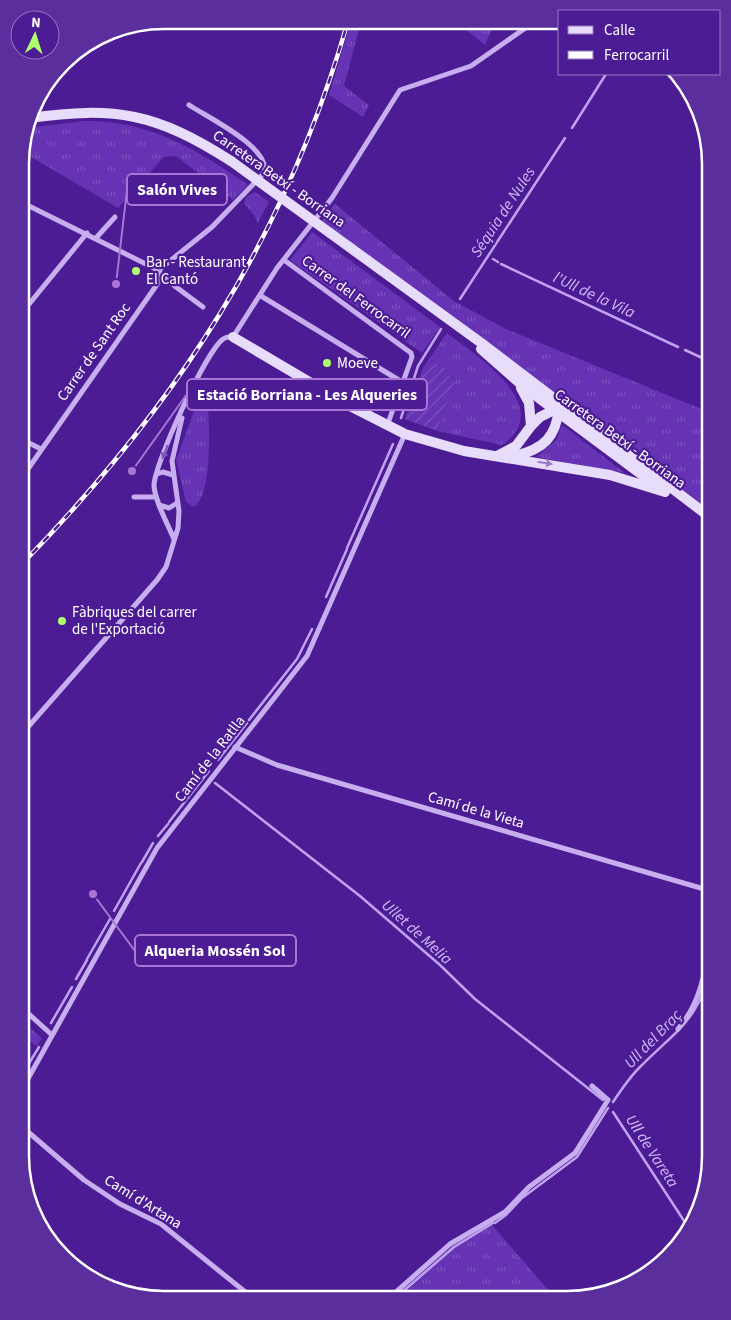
<svg xmlns="http://www.w3.org/2000/svg" width="731" height="1320" font-family="'Source Sans 3',sans-serif">
<style>
.grass{fill:url(#grass-tufts)}
.garden{fill:url(#garden-furrows)}
.lines{fill:none;stroke-linecap:round;stroke-linejoin:round}
.stream{stroke:#bfa2f1;stroke-width:2.5}
.street{stroke:#c7aeef;stroke-width:5}
.secondary{stroke:#e8dcfb;stroke-width:10}
.rail-casing{stroke:#fff;stroke-width:4.5}
.rail{stroke:#4c1c94;stroke-width:2.5;stroke-dasharray:8;stroke-linecap:butt}
.secondary-bridge{stroke:#e8dcfb;stroke-width:10}
.oneway{fill:#7d56b8}
.oneway2{fill:#9a7cc8}
.poi-dot{fill:#afff6d;stroke:#4c1c94;stroke-width:2}
.labels{text-anchor:middle;dominant-baseline:central;stroke-width:4.5;stroke-linejoin:round;paint-order:stroke}
.street-label{font-size:15px;fill:#fff;stroke:#4c1c94}
.poi-label{font-size:15px;fill:#fff;stroke:#4c1c94;text-anchor:start}
.water-label{font-size:16px;font-style:italic;fill:#d1bbf6;stroke:#4c1c94}
.rim{fill:none;stroke:#fff;stroke-width:2.5}
.leader{fill:none;stroke:#a976d5;stroke-width:2}
.callout-dot{fill:#a976d5;stroke:#4c1c94;stroke-width:2}
.callout{fill:#4c1c94;stroke:#a976d5;stroke-width:2}
.callout-label{font-size:16px;text-anchor:middle;font-weight:bold;fill:#fff}
</style>
<defs>
<pattern id="grass-tufts" width="24" height="20" patternUnits="userSpaceOnUse" patternTransform="scale(1.25)"><rect width="24" height="20" fill="#6533b3"/><path d="M3 7l-1-3M5 7V3M7 7l1-3M15 17l-1-3M17 17v-4M19 17l1-3" fill="none" stroke="#7c52be"/></pattern>
<pattern id="garden-furrows" width="10" height="10" patternUnits="userSpaceOnUse" patternTransform="scale(1.25)"><rect width="10" height="10" fill="#6533b3"/><path d="M-1 1l2-2M0 10L10 0M9 11l2-2" fill="none" stroke="#7c52be"/></pattern>
</defs>
<rect width="100%" height="100%" fill="#4c1c94"/>
<g class="grass">
<path d="M351 21H361L344 86 369 105 363 117 329 95Z"/>
<path d="M456 22H495L485 45Z"/>
<path d="M84 121C148 120 197 149 248 185L233 200 176 156 164 157 118 208 21 151 26 128Z"/>
<path d="M255 192 269 202 257 224 256 218 244 203 246 197Z"/>
<path d="M335 204 454 301 504 328 711 413V505L708 503 704 508 321 222Z"/>
<path d="M312 232 440 327 422 353 290 260Z"/>
<path d="M447 333C477 356 557 407 502 445L437 431 456 379 444 374 446 368 429 359Z"/>
<path d="M203 387H206L207 393C209 416 214 493 194 507L186 502 176 460Z"/>
<path d="M562 425 625 473 536 457 556 440Z"/>
<path d="M20 1020 42 1038 37 1046 20 1035Z"/>
<path d="M491 1224 557 1300 397 1299 394 1297 453 1245Z"/>
</g>
<path class="garden" d="M429 359 446 368 444 374 456 379 437 431 405 419 423 368Z"/>
<g class="lines">
<g class="stream">
<path d="M572 128 606 74"/>
<path d="M493 259 498 262"/>
<path d="M501 264 678 347"/>
<path d="M460 299 565 138"/>
<path d="M685 350 711 362"/>
<path d="M401 418 418 366 441 329"/>
<path d="M347 548 393 444"/>
<path d="M326 597 347 549"/>
<path d="M249 720 297 659 312 629"/>
<path d="M218 760 247 723"/>
<path d="M215 783 360 896 440 965 475 999 603 1100"/>
<path d="M169 822 209 771"/>
<path d="M158 836 168 824"/>
<path d="M142 862 153 843"/>
<path d="M114 911 141 863"/>
<path d="M87 959 110 919"/>
<path d="M76 979 87 960"/>
<path d="M51 1023 72 987"/>
<path d="M28 1065 39 1047"/>
<path d="M20 1080 26 1069"/>
<path d="M613 1102C621 1090 629 1078 639 1068 676 1030 704 1018 711 959"/>
<path d="M613 1112 688 1227"/>
<path d="M495 1223 506 1215 522 1198 577 1157 608 1108"/>
<path d="M400 1294 454 1247 493 1223"/>
</g>
<g class="street">
<path d="M21 202 154 268 176 287 203 307"/>
<path d="M96 238 115 217"/>
<path d="M284 260 411 353 412 357 387 426"/>
<path d="M261 296 402 382"/>
<path d="M21 314 87 233"/>
<path d="M21 439 41 449"/>
<path d="M157 474 163 472 173 475"/>
<path d="M21 479 158 283 160 269 212 227 264 173C272 148 207 117 189 105"/>
<path d="M134 497H155"/>
<path d="M159 505 169 508 177 503"/>
<path d="M174 539C168 525 154 499 154 485 155 463 205 353 223 339 226 337 229 336 233 337L277 268 332 198 400 90 471 66 534 22"/>
<path d="M20 736 157 580 166 567 178 528 179 511 172 461 182 418"/>
<path d="M235 747 277 765 711 891"/>
<path d="M20 1006 52 1035"/>
<path d="M678 1029C700 1004 705 972 711 940"/>
<path d="M20 1093 157 848 307 656 405 434"/>
<path d="M20 1125 84 1180 120 1204 161 1224 254 1299"/>
<path d="M388 1299 450 1244 505 1212 529 1187 575 1153 608 1100 592 1086"/>
</g>
<g class="secondary">
<path d="M29 118C116 106 156 113 231 161"/>
<path d="M330 233 480 342 711 518"/>
<path d="M233 337 350 406 405 434 464 451 610 475 665 492"/>
<path d="M481 349 524 387 657 486"/>
<path d="M531 426 540 417 558 408"/>
<path d="M499 455 516 446 531 426 529 403 521 388"/>
<path d="M515 456C544 449 556 437 559 408"/>
</g>
<g class="rail-casing">
<path id="rail" d="M21 565C177 405 286 237 348 21"/>
</g>
<use href="#rail" class="rail"/>
<path class="secondary-bridge" d="M231 161 330 233"/>
</g>
<defs><path id="oneway-solid" d="M-6-.8H1V-3.2L6.5 0L1 3.2V.8H-6Z" transform="scale(1.25)"/></defs>
<use class="oneway" href="#oneway-solid" transform="translate(165 452) rotate(111)"/>
<use class="oneway2" href="#oneway-solid" transform="translate(545 463) rotate(9)"/>
<g class="poi-dot">
<circle cx="136" cy="271" r="5"/>
<circle cx="327" cy="363" r="5"/>
<circle cx="62" cy="621" r="5"/>
</g>
<g class="labels">
<g class="street-label">
<text transform="translate(279 179) rotate(35)">Carretera Betxí - Borriana</text>
<text transform="translate(356 297) rotate(36)">Carrer del Ferrocarril</text>
<text transform="translate(94 352) rotate(-55)">Carrer de Sant Roc</text>
<text transform="translate(620 439) rotate(36)">Carretera Betxí - Borriana</text>
<text transform="translate(210 759) rotate(-52)">Camí de la Ratlla</text>
<text transform="translate(476 810) rotate(16)">Camí de la Vieta</text>
<text transform="translate(143 1202) rotate(32)">Camí d'Artana</text>
</g>
<g class="poi-label">
<text x="146" y="262">Bar - Restaurant<tspan x="146" dy="17">El Cantó</tspan></text>
<text x="337" y="363">Moeve</text>
<text x="72" y="612">Fàbriques del carrer<tspan x="72" dy="17">de l'Exportació</tspan></text>
</g>
<g class="water-label">
<text transform="translate(503 212) rotate(-57)">Séquia de Nules</text>
<text transform="translate(594 295) rotate(25)">l'Ull de la Vila</text>
<text transform="translate(417 932) rotate(42)">Ullet de Melia</text>
<text transform="translate(653 1039) rotate(-46)">Ull del Braç</text>
<text transform="translate(652 1151) rotate(57)">Ull de Vareta</text>
</g>
</g>
<path d="M0 0H731V1320H0ZM164 29H567A135 135 0 0 1 702 164V1156A135 135 0 0 1 567 1291H164A135 135 0 0 1 29 1156V164A135 135 0 0 1 164 29Z" fill="#5a2e9d" fill-rule="evenodd"/>
<path class="rim" d="M164 29H567A135 135 0 0 1 702 164V1156A135 135 0 0 1 567 1291H164A135 135 0 0 1 29 1156V164A135 135 0 0 1 164 29Z"/>
<path class="leader" d="M116 284L127 190M132 471L187 394M93 894L135 951"/>
<g class="callout-dot">
<circle cx="116" cy="284" r="5"/>
<circle cx="132" cy="471" r="5"/>
<circle cx="93" cy="894" r="5"/>
</g>
<g class="callout">
<rect x="127" y="174" width="100" height="31" rx="5"/>
<rect x="187" y="379" width="240" height="31" rx="5"/>
<rect x="135" y="935" width="161" height="31" rx="5"/>
</g>
<g class="callout-label">
<text x="177" y="195">Salón Vives</text>
<text x="307" y="400">Estació Borriana - Les Alqueries</text>
<text x="215" y="956">Alqueria Mossén Sol</text>
</g>
<rect x="558" y="10" width="162" height="65" fill="#4c1c94" stroke="#9477bf"/>
<rect x="568" y="26" width="25" height="8" fill="#e8dcfb" stroke="#9477bf"/>
<text x="604" y="35" font-size="15" fill="#ffffff">Calle</text>
<rect x="568" y="51" width="25" height="8" fill="#ffffff" stroke="#9477bf"/>
<text x="604" y="60" font-size="15" fill="#ffffff">Ferrocarril</text>
<g transform="translate(35 35) rotate(4)"><circle r="24" fill="#4c1c94" stroke="#9477bf"/>
<path d="M0-4L9 19L0 12L-9 19Z" fill="#afff6d"/>
<text y="-8" font-size="14" font-weight="bold" text-anchor="middle" fill="#ffffff">N</text>
</g>
</svg>
